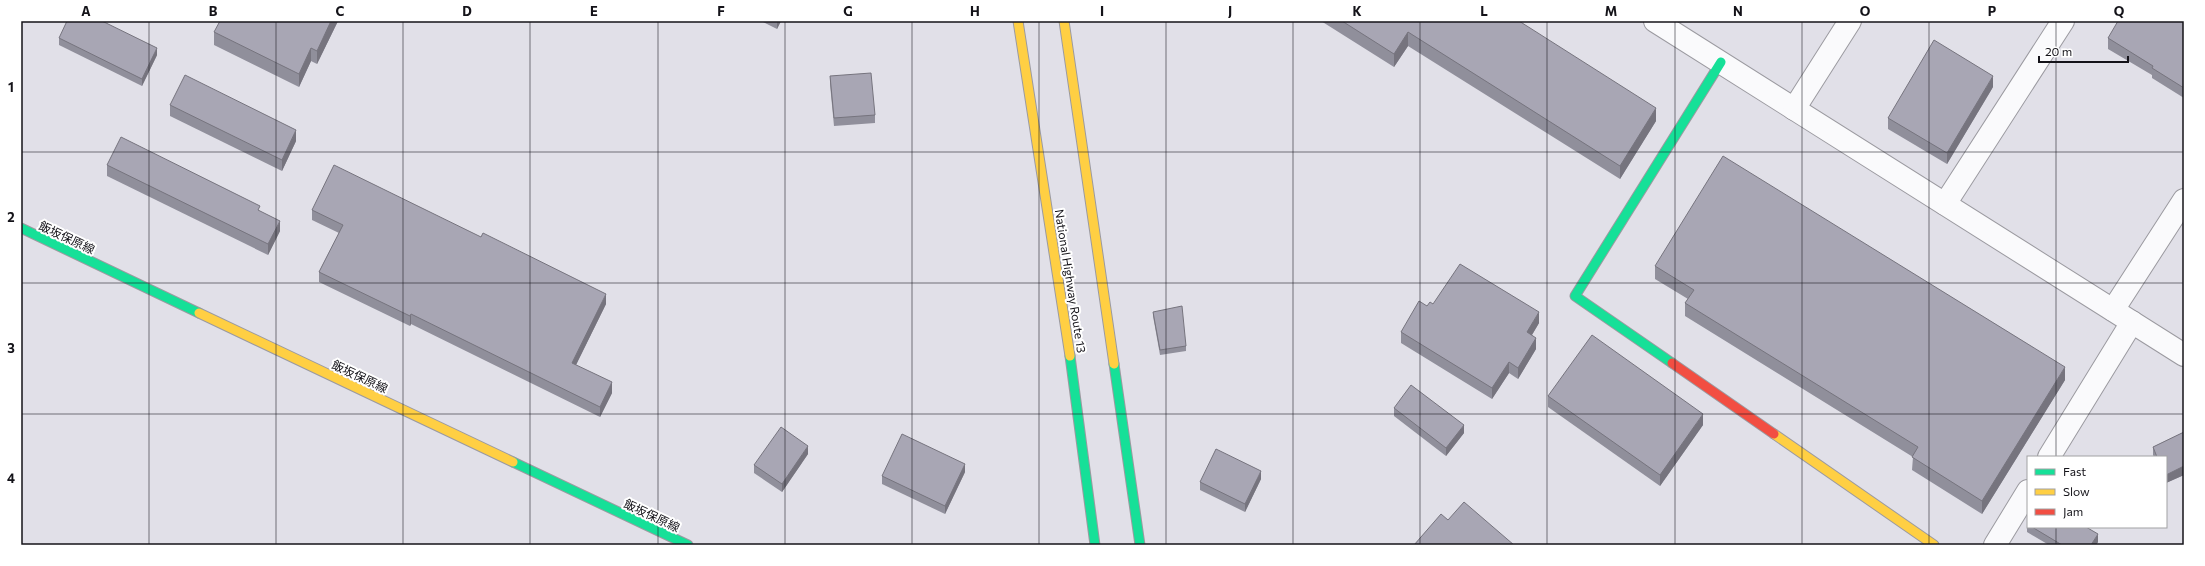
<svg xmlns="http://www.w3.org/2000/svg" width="2205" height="566" font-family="Commissioner,'Noto Sans JP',sans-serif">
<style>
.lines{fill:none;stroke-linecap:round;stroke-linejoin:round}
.street-casing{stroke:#9b9aa0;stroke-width:24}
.fast-casing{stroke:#9b9aa0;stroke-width:11}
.slow-casing{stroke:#9b9aa0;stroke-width:11}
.jam-casing{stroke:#9b9aa0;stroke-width:11}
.street{stroke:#fafafc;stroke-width:22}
.fast{stroke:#16e098;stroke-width:9}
.slow{stroke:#ffcf43;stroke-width:9}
.jam{stroke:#f24e42;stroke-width:9}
.wall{fill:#908f9b}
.shaded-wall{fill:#76747e}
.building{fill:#a8a6b4;stroke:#76747e}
.grid{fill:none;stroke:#141319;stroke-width:1;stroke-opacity:0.55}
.labels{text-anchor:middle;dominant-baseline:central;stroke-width:4;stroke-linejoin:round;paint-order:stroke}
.street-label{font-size:12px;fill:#141319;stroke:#fff}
.neatline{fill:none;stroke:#141319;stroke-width:1.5}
.grid-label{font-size:13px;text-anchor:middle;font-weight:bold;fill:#141319}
</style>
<rect width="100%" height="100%" fill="#e1e0e8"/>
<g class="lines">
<g class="street-casing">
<g id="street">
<path d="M1655 21 2184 355"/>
<path d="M1794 109 1850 21"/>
<path d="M1945 204 2063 21"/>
<path d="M2113 310 2184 200"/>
<path d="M2049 457 2132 322"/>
<path d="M1995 545 2028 491"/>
</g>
</g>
<g class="fast-casing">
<g id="fast">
<path d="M21 228 199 313"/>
<path d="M1070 356 1095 545"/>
<path d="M1672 363 1575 296 1721 62"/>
<path d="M1114 364 1140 545"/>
<path d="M513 462 688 545"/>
</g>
</g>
<g class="slow-casing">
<g id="slow">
<path d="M1018 21 1070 356"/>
<path d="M1064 21 1114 364"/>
<path d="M199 313 513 462"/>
<path d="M1774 434 1934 545"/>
</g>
</g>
<g class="jam-casing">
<path id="jam" d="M1672 363 1774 434"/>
</g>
<use href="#street" class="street"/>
<use href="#fast" class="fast"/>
<use href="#slow" class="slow"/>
<use href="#jam" class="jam"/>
</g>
<g class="wall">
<path d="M338 21 317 64 311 61 299 87 214 45V32Z"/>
<path d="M761 21H781L777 29Z"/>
<path d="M1321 21H1519L1656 121 1620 179 1408 46 1394 67Z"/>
<path d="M2184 21V98L2152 78V75L2108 49V38Z"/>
<path d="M59 38 157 55 142 86 59 45Z"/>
<path d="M830 76 875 115V123L834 126 830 84Z"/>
<path d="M1993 87 1947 164 1888 129V118Z"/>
<path d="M170 105 296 141 282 171 170 116Z"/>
<path d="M107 165 260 211 280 231 268 255 107 176Z"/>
<path d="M312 210 606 304 576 365 612 393 600 417 411 324 410 326 319 282V272L339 233 312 220Z"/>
<path d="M1655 266 2065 380 1982 514 1912 470 1913 457 1685 316V303L1688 299 1655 279Z"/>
<path d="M1433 304 1539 323 1532 335 1536 349 1518 379 1509 373 1492 399 1401 343V332L1427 306Z"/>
<path d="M1153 312 1186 346V351L1160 355 1153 316Z"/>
<path d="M1548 396 1703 425 1660 486 1548 407Z"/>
<path d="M1394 408 1464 433 1446 456 1394 416Z"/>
<path d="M2184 432V475L2166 483V457H2154L2153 455V447Z"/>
<path d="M808 454 782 492 754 473V465Z"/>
<path d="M965 472 945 514 882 484V476Z"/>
<path d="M1261 479 1245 512 1200 490V482Z"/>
<path d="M2028 522V527H2086L2098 542 2096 545H2049L2027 532V524Z"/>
</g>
<g class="shaded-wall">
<path d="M331 21H338L317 64V51Z"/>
<path d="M777 21H781L777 29Z"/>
<path d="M1408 32V46L1394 67V54Z"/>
<path d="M157 48V55L142 86V79Z"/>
<path d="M311 48V61L299 87V74Z"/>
<path d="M1993 76V87L1947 164V153Z"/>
<path d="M1656 108V121L1620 179V166Z"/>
<path d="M296 130V141L282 171V160Z"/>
<path d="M280 221V231L268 255V244Z"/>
<path d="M606 294V304L572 373V363Z"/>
<path d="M1539 312V323L1527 343V332Z"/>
<path d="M411 314V324L410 326V316Z"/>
<path d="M1536 338V349L1518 379V368Z"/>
<path d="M1509 362V373L1492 399V388Z"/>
<path d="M2065 367V380L1982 514V501Z"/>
<path d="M612 382V393L600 417V407Z"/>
<path d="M1703 414V425L1660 486V475Z"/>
<path d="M1464 425V433L1446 456V448Z"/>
<path d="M808 446V454L782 492V484Z"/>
<path d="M965 464V472L945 514V506Z"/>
<path d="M2184 466V475L2166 483V475Z"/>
<path d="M1261 471V479L1245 512V504Z"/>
<path d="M2098 534V542L2096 545H2091Z"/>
</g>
<g class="building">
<path d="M67 21H102L157 48 142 79 59 38Z"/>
<path d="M220 21H331L317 51 311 48 299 74 214 32Z"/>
<path d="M1342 21H1519L1656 108 1620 166 1408 32 1394 54Z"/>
<path d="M2118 21H2184V88L2152 68 2153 66 2108 38Z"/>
<path d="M1934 40 1993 76 1947 153 1888 118Z"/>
<path d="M871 73 875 115 834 118 830 76Z"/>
<path d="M185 75 296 130 282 160 170 105Z"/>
<path d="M121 137 260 206 258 210 280 221 268 244 107 165Z"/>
<path d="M1723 156 2065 367 1982 501 1912 457 1918 447 1685 303 1694 290 1655 266Z"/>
<path d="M334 165 481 237 483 233 606 294 572 363 612 382 600 407 411 314 410 316 319 272 343 225 312 210Z"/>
<path d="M1460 264 1539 312 1527 332 1536 338 1518 368 1509 362 1492 388 1401 332 1419 301 1427 306 1430 302 1433 304Z"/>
<path d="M1182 306 1186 346 1160 350 1153 312Z"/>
<path d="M1592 335 1703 414 1660 475 1548 396Z"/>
<path d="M1411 385 1464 425 1446 448 1394 408Z"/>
<path d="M781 427 808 446 782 484 754 465Z"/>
<path d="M2184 432V466L2166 475V457H2157L2153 447Z"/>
<path d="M902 434 965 464 945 506 882 476Z"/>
<path d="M1216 449 1261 471 1245 504 1200 482Z"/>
<path d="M1464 502 1514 545H1414L1441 514 1448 520Z"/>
<path d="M2032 527H2086L2098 534 2091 545H2062Z"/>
</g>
<path class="grid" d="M149 21V545M276 21V545M403 21V545M530 21V545M658 21V545M785 21V545M912 21V545M1039 21V545M1166 21V545M1293 21V545M1420 21V545M1547 21V545M1675 21V545M1802 21V545M1929 21V545M2056 21V457M21 152H2184M21 283H2184M21 414H2184M2056 527V545"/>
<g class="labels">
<g class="street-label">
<text transform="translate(67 237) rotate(25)">飯坂保原線</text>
<text transform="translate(1071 281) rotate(81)">National Highway Route 13</text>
<text transform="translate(360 376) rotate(25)">飯坂保原線</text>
<text transform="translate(652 515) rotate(25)">飯坂保原線</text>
</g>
</g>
<rect width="2205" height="566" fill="none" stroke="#ffffff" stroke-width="44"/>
<rect x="2027" y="456" width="140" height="72" fill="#ffffff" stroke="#a1a1a3"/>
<rect x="2035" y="469" width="20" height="6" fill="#16e098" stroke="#a1a1a3"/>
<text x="2063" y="476" font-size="12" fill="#141319">Fast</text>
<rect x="2035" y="489" width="20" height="6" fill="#ffcf43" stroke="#a1a1a3"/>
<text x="2063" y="496" font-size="12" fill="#141319">Slow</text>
<rect x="2035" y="509" width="20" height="6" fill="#f24e42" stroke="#a1a1a3"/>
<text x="2063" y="516" font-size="12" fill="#141319">Jam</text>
<path d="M2039 56v6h89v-6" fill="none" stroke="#141319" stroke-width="2"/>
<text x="2045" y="56" font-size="12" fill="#141319" stroke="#ffffff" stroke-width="3" paint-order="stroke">20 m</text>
<rect x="22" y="22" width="2161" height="522" class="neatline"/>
<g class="grid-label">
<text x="86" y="16">A</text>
<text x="213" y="16">B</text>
<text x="340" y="16">C</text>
<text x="467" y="16">D</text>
<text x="594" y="16">E</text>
<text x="721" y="16">F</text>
<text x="848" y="16">G</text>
<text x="975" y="16">H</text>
<text x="1102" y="16">I</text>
<text x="1230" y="16">J</text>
<text x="1357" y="16">K</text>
<text x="1484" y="16">L</text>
<text x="1611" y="16">M</text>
<text x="1738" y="16">N</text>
<text x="1865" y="16">O</text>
<text x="1992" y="16">P</text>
<text x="2119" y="16">Q</text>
<text x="11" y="92">1</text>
<text x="11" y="222">2</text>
<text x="11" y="353">3</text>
<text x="11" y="483">4</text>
</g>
</svg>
